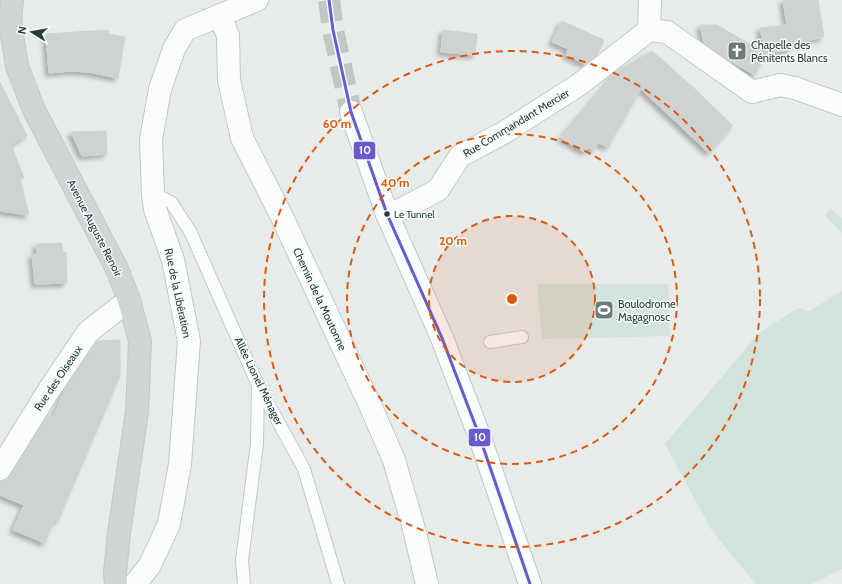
<svg xmlns="http://www.w3.org/2000/svg" width="842" height="584" font-family="Cabin,sans-serif">
<style>
.green{fill:#d2e3db}
.building{fill:#ced2d1;stroke:#d0d4d3;filter:url(#shadow)}
.lines{fill:none;stroke-linecap:round;stroke-linejoin:round}
.secondary-tunnel{stroke:#c0c8c7;stroke-width:22;stroke-dasharray:22 11;stroke-linecap:butt}
.service-casing{stroke:#c4c8c7;stroke-width:14}
.minor-casing{stroke:#c4c8c7;stroke-width:24}
.secondary-casing{stroke:#c1c7c6;stroke-width:24}
.primary-casing{stroke:#c2caca;stroke-width:24}
.service{stroke:#fbfcfc;stroke-width:12}
.minor{stroke:#fbfcfc;stroke-width:22}
.secondary{stroke:#fbfcfc;stroke-width:22}
.primary{stroke:#d0d6d6;stroke-width:22}
.bus-1-casing{stroke:#f5faf9;stroke-width:6}
.bus-1{stroke:#6a5acd;stroke-width:3}
.ring{fill:none;stroke:#de580e;stroke-width:2;stroke-dasharray:7 5}
.bus-dot{fill:#253e3d;stroke:#f5faf9;stroke-width:1.5}
.labels{text-anchor:middle;dominant-baseline:central;stroke-width:3;stroke-linejoin:round;paint-order:stroke}
.bus-label{font-size:10px;fill:#253e3d;stroke:#f5faf9;text-anchor:start}
.poi-label{font-size:11px;fill:#253e3d;stroke:#f5faf9;text-anchor:start}
.street-label{font-size:11px;fill:#253e3d;stroke:#f5faf9}
.centre{fill:#de580e;stroke:#f5faf9;stroke-width:2}
.ring-label{font-size:12px;text-anchor:middle;font-weight:bold;fill:#de580e;stroke:#f5faf9;stroke-width:3;stroke-linejoin:round;paint-order:stroke}
.line-badge{stroke:#f5faf9;stroke-width:1.5}
.badge-label{font-size:11px;text-anchor:middle;font-weight:bold;fill:#fff}
</style>
<defs>
<filter id="shadow"><feDropShadow dx="-3.5" dy="3.5" stdDeviation="2" flood-color="#0004"/></filter>
</defs>
<rect width="100%" height="100%" fill="#e7ebea"/>
<g class="green">
<path d="M830 209 842 218V233L825 215Z"/>
<path d="M537 284H668L670 336 542 339Z"/>
<path d="M842 291V569L811 584H756L712 531 665 444 759 333 798 308 809 311Z"/>
</g>
<g class="building">
<path d="M783 0H818L824 37 791 44 792 49 766 54 755 75 725 58 704 43 700 25H717L765 53 760 28 787 25Z"/>
<path d="M562 21 604 40 597 55 585 64 566 55 568 49 552 42Z"/>
<path d="M108 30 109 34 125 37 118 78 88 72 71 71 49 73 46 34Z"/>
<path d="M443 30 477 34 475 55 441 52Z"/>
<path d="M652 51 695 89 733 126 709 153 641 89 608 147 598 143 594 150 588 148 585 152 561 138 616 72Z"/>
<path d="M0 82 27 136 11 144 24 178 20 179 29 215 0 211Z"/>
<path d="M106 131 107 154 82 156 71 132Z"/>
<path d="M62 243 63 253 66 252 67 283 35 284 32 255 37 254 36 244Z"/>
<path d="M120 340V376L58 521 54 520 45 543 13 530 24 505 0 495V485L1 481 6 480 11 476 48 415 53 417 66 387 97 341Z"/>
</g>
<g class="lines">
<path class="secondary-tunnel" d="M329 0 333 30 351 112"/>
<g class="service-casing">
<g id="service">
<path d="M153 194 171 202 190 231 258 385 304 469 338 584"/>
<path d="M490 342 522 337"/>
<path d="M244 584 242 560 257 443 258 386"/>
</g>
</g>
<g class="minor-casing">
<g id="minor">
<path d="M220 15 228 36 229 80 242 138 282 217 370 405 394 460 414 529 427 584"/>
<path d="M649 30 667 32 752 92 780 85 795 88 842 105"/>
<path d="M649 30 650 0"/>
<path d="M387 214 400 210 438 190 460 156 505 132 580 84 649 30"/>
<path d="M0 469 49 390 88 332 129 300"/>
<path d="M135 584 150 565 169 524 180 464 189 341 173 260 155 209 153 194 151 139 160 89 174 49 185 30 257 0"/>
</g>
</g>
<g class="secondary-casing">
<path id="secondary" d="M351 112 387 214 442 338 479 435 530 584"/>
</g>
<g class="primary-casing">
<path id="primary" d="M12 0 10 22 17 66 34 110 117 269 129 300 140 341 137 412 119 533 115 572 116 584"/>
</g>
<use href="#service" class="service"/>
<use href="#minor" class="minor"/>
<use href="#secondary" class="secondary"/>
<use href="#primary" class="primary"/>
<g class="bus-1-casing">
<path id="bus-1" d="M329 0 333 30 351 112 387 214 442 338 479 435 530 584"/>
</g>
<use href="#bus-1" class="bus-1"/>
</g>
<circle cx="512" cy="299" r="83" fill="#de580e" fill-opacity=".12"/>
<g class="ring">
<circle cx="512" cy="299" r="83"/>
<circle cx="512" cy="299" r="165"/>
<circle cx="512" cy="299" r="248"/>
</g>
<defs>
<g id="church-square" transform="scale(1)"><rect x="-9" y="-9" width="18" height="18" rx="4" fill="#697b7a" stroke="#f5faf9"/><path d="M-1.2-6h2.4v3.5h3.3v2.4h-3.3V6h-2.4V-.1h-3.3v-2.4h3.3Z" fill="#fff"/></g>
<g id="stadium-square" transform="scale(1)"><rect x="-9" y="-9" width="18" height="18" rx="4" fill="#697b7a" stroke="#f5faf9"/><path d="M0-5a6.5 5 0 1 0 0 10a6.5 5 0 1 0 0-10ZM-3.5-1.8h7v3.6h-7Z" fill="#fff"/></g>
</defs>
<g fill-rule="evenodd">
<use href="#church-square" x="737" y="51"/>
<use href="#stadium-square" x="604" y="310"/>
</g>
<circle class="bus-dot" cx="387" cy="214" r="3.5"/>
<g class="labels">
<g class="bus-label">
<text x="394" y="214">Le Tunnel</text>
</g>
<g class="poi-label">
<text x="751" y="45">Chapelle des<tspan x="751" dy="13">Pénitents Blancs</tspan></text>
<text x="618" y="304">Boulodrome<tspan x="618" dy="13">Magagnosc</tspan></text>
</g>
<g class="street-label">
<text transform="translate(516 123) rotate(-31)">Rue Commandant Mercier</text>
<text transform="translate(95 228) rotate(63)">Avenue Auguste Renoir</text>
<text transform="translate(178 293) rotate(78)">Rue de la Libération</text>
<text transform="translate(320 299) rotate(65)">Chemin de la Moutonne</text>
<text transform="translate(58 378) rotate(-56)">Rue des Oiseaux</text>
<text transform="translate(259 381) rotate(64)">Allée Lionel Ménager</text>
</g>
</g>
<circle cx="512" cy="299" r="6" class="centre"/>
<g class="ring-label">
<text x="337" y="128">60 m</text>
<text x="395" y="187">40 m</text>
<text x="453" y="245">20 m</text>
</g>
<g class="line-badge">
<rect x="353" y="141" width="23" height="19" rx="4" fill="#6a5acd"/>
<rect x="468" y="428" width="23" height="19" rx="4" fill="#6a5acd"/>
</g>
<g class="badge-label">
<text x="365" y="154">10</text>
<text x="480" y="441">10</text>
</g>
<g transform="translate(32 32) rotate(281)" stroke="#f5faf9" stroke-width="3" paint-order="stroke">
<path d="M0-3L7 15L0 10L-7 15Z" fill="#253e3d"/>
<text y="-6" font-size="11" font-weight="bold" text-anchor="middle" fill="#253e3d">N</text>
</g>
</svg>
